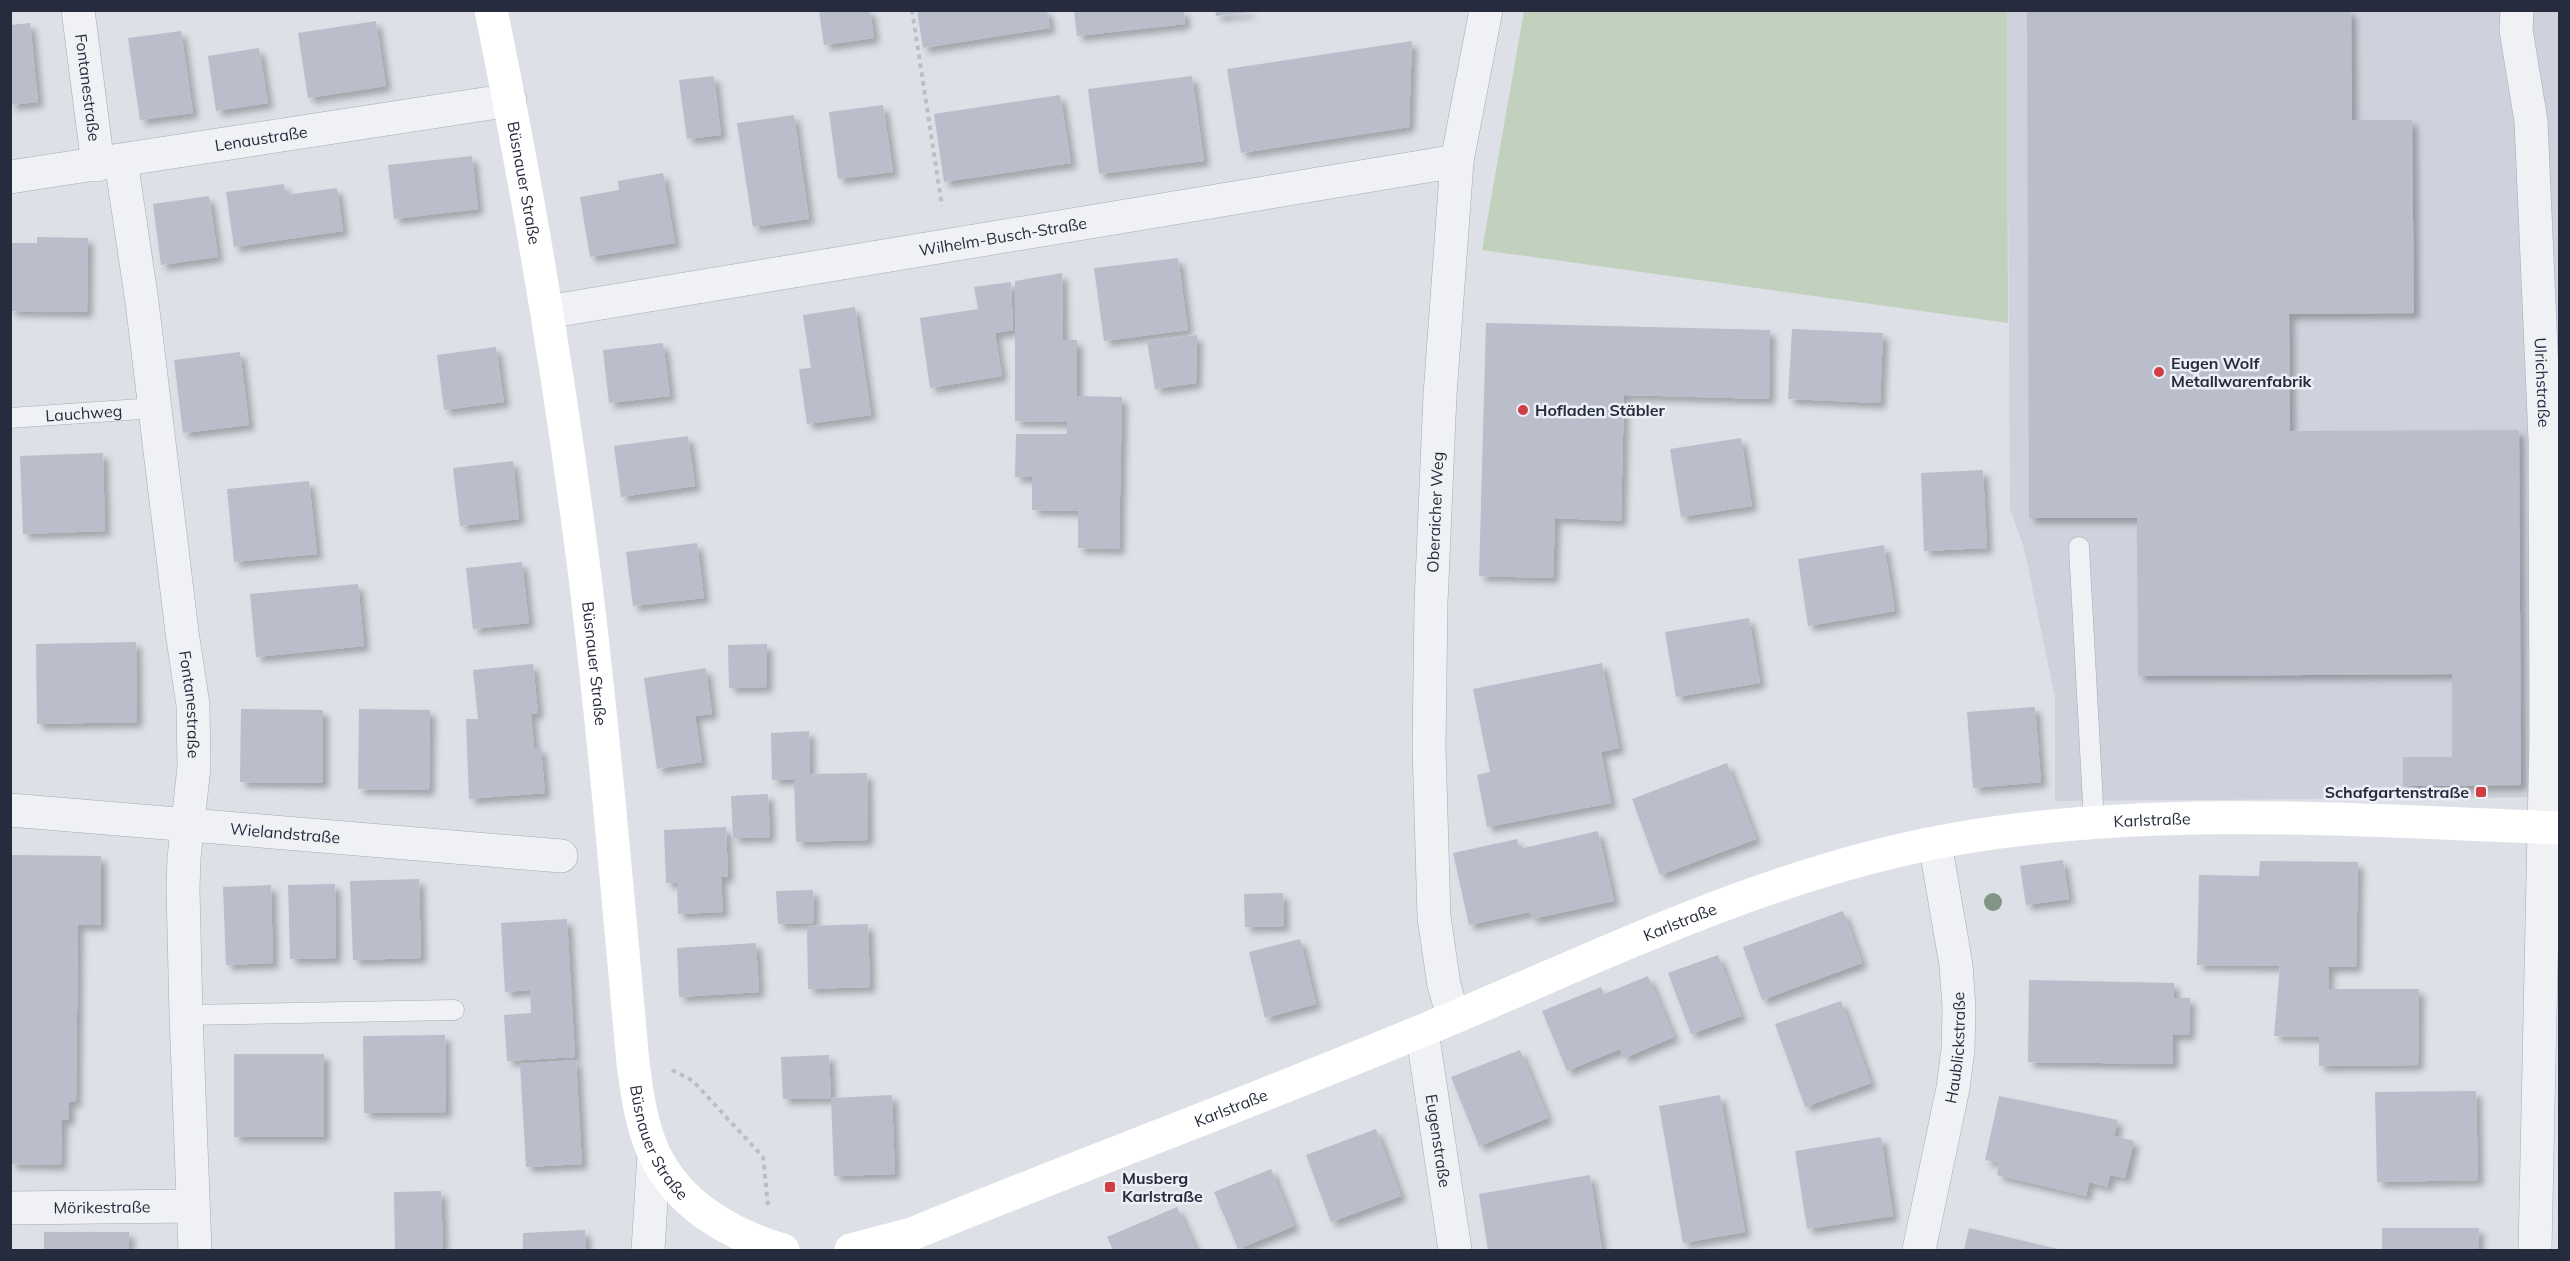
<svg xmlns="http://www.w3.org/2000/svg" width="2570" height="1261" font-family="Mulish,sans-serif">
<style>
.built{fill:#cfd2dc}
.green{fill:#c1d1be}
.building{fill:#babeca;filter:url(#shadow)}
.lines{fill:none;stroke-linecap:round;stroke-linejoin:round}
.lane-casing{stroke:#a6aab4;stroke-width:21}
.street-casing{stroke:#a6aab4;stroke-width:34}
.path{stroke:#bbbec5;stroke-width:4;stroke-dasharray:4.5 4.5;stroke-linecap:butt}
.lane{stroke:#f0f1f5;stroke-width:20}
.street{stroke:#f0f1f5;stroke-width:33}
.secondary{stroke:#fff;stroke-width:33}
.tree{fill:#819684}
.poi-dot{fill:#d03e44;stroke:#eceff5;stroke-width:2}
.labels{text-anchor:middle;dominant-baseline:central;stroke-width:5;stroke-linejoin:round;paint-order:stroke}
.street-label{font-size:16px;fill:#262c3e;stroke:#eceff5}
.poi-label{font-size:16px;font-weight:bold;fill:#262c3e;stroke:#eceff5;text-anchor:start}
</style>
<defs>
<filter id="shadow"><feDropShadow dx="5.5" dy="5.5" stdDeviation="3" flood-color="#0004"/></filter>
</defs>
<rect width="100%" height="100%" fill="#dde0e7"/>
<path class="built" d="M2007 11H2559V797L2055 801V698L2024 548 2010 509Z"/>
<path class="green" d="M1524 11H2007L2008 323 1482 250Z"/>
<g class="building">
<path d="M819 10H870L874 38 824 45Z"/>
<path d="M917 10H1047L1050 28 923 48Z"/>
<path d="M1074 10H1184L1185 24 1077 36Z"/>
<path d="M1215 10H1250V12L1216 16Z"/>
<path d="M2027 10H2351L2352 120H2412L2414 313 2289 314 2290 431 2519 430 2521 785 2403 786V757H2452V674L2138 676 2137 518H2029Z"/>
<path d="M376 21 386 86 308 98 298 33Z"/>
<path d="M30 23 38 102 10 105V25Z"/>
<path d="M181 31 193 113 140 120 128 38Z"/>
<path d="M1412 41 1409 127 1241 153 1227 69Z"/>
<path d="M259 48 268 103 216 111 208 56Z"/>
<path d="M714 76 721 135 687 139 679 80Z"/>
<path d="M1192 76 1204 161 1099 174 1088 89Z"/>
<path d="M1060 95 1071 163 944 182 934 114Z"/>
<path d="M883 105 893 172 838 179 829 112Z"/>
<path d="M794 115 809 219 753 227 737 123Z"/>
<path d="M472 156 478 209 394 219 388 165Z"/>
<path d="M663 173 675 243 590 257 580 197 619 190 618 181Z"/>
<path d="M284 184 285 195 337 188 343 231 234 247 226 192Z"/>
<path d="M209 196 218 257 161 265 153 204Z"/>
<path d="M37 237 88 238 87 312 10 311V243H37Z"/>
<path d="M1178 258 1188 330 1104 341 1094 268Z"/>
<path d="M1062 273 1063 340H1077V396L1122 397 1119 549 1078 548V511L1032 510V477H1015L1016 434H1067V422L1015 421V281Z"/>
<path d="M1011 282 1013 330 995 333 1002 376 930 388 920 318 978 309 974 287Z"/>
<path d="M855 307 871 415 807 424 799 369 811 368 803 315Z"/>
<path d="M1486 323 1770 330 1769 399 1624 395 1621 521 1555 518 1553 578 1479 576Z"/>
<path d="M1792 329 1883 333 1880 403 1788 399Z"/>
<path d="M1197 335 1196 383 1155 389 1147 341Z"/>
<path d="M663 343 670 396 609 403 603 350Z"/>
<path d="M496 347 504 402 444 410 437 355Z"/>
<path d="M240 352 249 425 183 433 174 360Z"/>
<path d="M688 436 695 486 621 497 614 446Z"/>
<path d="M1741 438 1752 506 1681 517 1670 449Z"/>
<path d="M103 453 105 531 23 534 20 456Z"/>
<path d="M513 461 519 519 460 526 453 468Z"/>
<path d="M1983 470 1987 548 1924 551 1921 473Z"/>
<path d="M309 481 317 554 234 562 227 489Z"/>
<path d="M697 543 704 598 633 606 626 552Z"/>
<path d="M1884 545 1895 611 1808 626 1798 559Z"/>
<path d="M522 562 529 623 473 629 466 568Z"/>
<path d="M358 584 364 646 256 657 250 594Z"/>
<path d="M1749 618 1760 683 1676 697 1665 632Z"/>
<path d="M136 642 137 722 37 724 36 644Z"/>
<path d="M767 644V687L729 688 728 645Z"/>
<path d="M1602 663 1619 748 1601 752 1611 803 1487 827 1477 775 1490 772 1473 689Z"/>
<path d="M533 664 538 713 531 714 534 748H541L545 793 469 799 466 719H478L473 670Z"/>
<path d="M706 668 712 714 695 716 702 762 657 769 644 678Z"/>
<path d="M2035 707 2041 782 1973 788 1967 712Z"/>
<path d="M241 709 323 710V783L240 782Z"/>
<path d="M359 709 430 710 429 790 358 789Z"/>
<path d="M809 731 810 774 867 773 868 840 796 842 794 779 772 780 771 733Z"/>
<path d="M1727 763 1756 839 1660 875 1632 799Z"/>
<path d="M768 794 770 837 733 838 731 796Z"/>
<path d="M726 827 728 877H721L723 912 678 914 677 883H666L664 830Z"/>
<path d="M1598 831 1614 901 1532 919 1530 912 1469 925 1453 853 1517 839 1519 849Z"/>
<path d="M10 855 101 856V925H78L76 1102H69V1120H62L61 1165 10 1164Z"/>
<path d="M2063 860 2069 899 2026 905 2020 866Z"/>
<path d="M2260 861 2358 862 2356 967H2329L2328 989H2419L2418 1065 2319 1066V1037L2274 1036 2280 966 2197 965 2199 875 2259 876Z"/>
<path d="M419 879 421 958 353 960 350 881Z"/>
<path d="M335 884 336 958 290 959 288 885Z"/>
<path d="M271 885 273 963 226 965 223 887Z"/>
<path d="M813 890 814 923 778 924 776 891Z"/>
<path d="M1283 893 1284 926 1245 927 1244 894Z"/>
<path d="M1843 911 1862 963 1762 1000 1743 947Z"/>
<path d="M567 919 575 1057 507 1061 504 1015 531 1013 530 990 505 992 501 923Z"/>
<path d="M868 924 870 987 808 989 807 926Z"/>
<path d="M1300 939 1316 1004 1265 1018 1249 952Z"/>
<path d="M756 943 759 992 679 997 677 948Z"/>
<path d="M1718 955 1741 1016 1691 1034 1668 973Z"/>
<path d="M1648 976 1674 1037 1624 1058 1620 1049 1567 1071 1542 1011 1601 987 1604 994Z"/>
<path d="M2029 980 2174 983V998H2190L2189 1035H2173V1064L2028 1062Z"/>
<path d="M1841 1001 1871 1083 1805 1107 1775 1024Z"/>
<path d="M445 1035 446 1112 364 1113 363 1036Z"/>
<path d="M1520 1050 1548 1118 1479 1146 1451 1077Z"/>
<rect x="234" y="1054" width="90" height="83"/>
<path d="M829 1055 831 1098 783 1099 781 1057Z"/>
<path d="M576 1060 582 1164 526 1167 520 1064Z"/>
<path d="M2476 1091 2478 1180 2377 1182 2375 1092Z"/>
<path d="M892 1095 895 1174 834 1176 831 1098Z"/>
<path d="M1720 1095 1745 1232 1683 1243 1659 1106Z"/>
<path d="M1999 1096 2118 1120 2114 1136 2134 1141 2125 1178 2110 1175 2107 1187 2089 1182 2086 1196 1997 1175 1999 1163 1985 1160Z"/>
<path d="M1376 1129 1401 1196 1331 1222 1306 1155Z"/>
<path d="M1881 1137 1893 1216 1807 1229 1795 1151Z"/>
<path d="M1271 1169 1294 1226 1238 1249 1214 1192Z"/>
<path d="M1590 1175 1602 1250H1488L1479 1194Z"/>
<path d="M441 1191 443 1250H395L394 1192Z"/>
<path d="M1177 1207 1196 1250H1113L1107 1237Z"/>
<path d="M1969 1228 2062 1250H1964Z"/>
<path d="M2382 1228H2479L2478 1250H2382Z"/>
<path d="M585 1230 586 1250H523V1233Z"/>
<rect x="44" y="1232" width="85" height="18"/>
</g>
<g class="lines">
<g class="lane-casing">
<g id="lane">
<path id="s1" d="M10 418 155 408"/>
<path d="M2079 547 2094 822"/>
<path d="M186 1015 454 1010"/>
</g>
</g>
<g class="street-casing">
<g id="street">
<path id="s2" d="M78 10 98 165"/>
<path id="s3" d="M2517 10 2516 30 2531 121 2545 439 2546 736 2535 1250"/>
<path id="s4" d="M121 161 142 302 182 632 193 705 194 767 184 858 183 889 186 1015 195 1250"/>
<path id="s5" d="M10 177 510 100"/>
<path id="s6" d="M547 312 1457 161"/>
<path id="s7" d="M10 810 561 856"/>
<path id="s8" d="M1453 1016 1444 985 1434 917 1429 747 1431 603 1440 395 1457 161 1486 10"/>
<path id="s9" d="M1422 1031 1455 1250"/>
<path id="s10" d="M10 1208 193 1206"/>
<path d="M648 1250 654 1154"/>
<path id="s11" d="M1919 1250 1953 1088 1958 1050 1959 1008 1956 965 1935 843"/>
</g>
</g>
<g class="path">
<path d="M912 10 942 206"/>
<path d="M672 1070 693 1081 763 1157 768 1205"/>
</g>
<use href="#lane" class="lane"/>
<use href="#street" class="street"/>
<g class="secondary">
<path id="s12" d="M491 10C529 195 560 381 584 569 604 733 618 898 633 1063 637 1093 641 1125 654 1153 678 1205 731 1235 783 1250"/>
<path id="s13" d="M851 1250 912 1234C1080 1165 1251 1102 1419 1032 1594 960 1766 872 1955 839 2150 805 2362 820 2560 828"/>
</g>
</g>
<circle class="tree" cx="1993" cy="902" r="9"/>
<g class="poi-dot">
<circle cx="2159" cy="372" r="6"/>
<circle cx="1523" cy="410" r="6"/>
<rect x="2475" y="786" width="12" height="12" rx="3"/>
<rect x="1104" y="1181" width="12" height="12" rx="3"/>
</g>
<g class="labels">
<g class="street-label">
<text stroke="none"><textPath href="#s2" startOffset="78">Fontanestraße</textPath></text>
<text stroke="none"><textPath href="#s5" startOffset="254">Lenaustraße</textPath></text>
<text stroke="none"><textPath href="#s12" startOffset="176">Büsnauer Straße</textPath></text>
<text stroke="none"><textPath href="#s6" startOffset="462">Wilhelm-Busch-Straße</textPath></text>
<text stroke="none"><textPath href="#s3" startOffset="374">Ulrichstraße</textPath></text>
<text stroke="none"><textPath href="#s1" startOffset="74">Lauchweg</textPath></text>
<text stroke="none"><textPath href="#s8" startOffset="506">Oberaicher Weg</textPath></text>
<text stroke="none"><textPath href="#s12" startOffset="662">Büsnauer Straße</textPath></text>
<text stroke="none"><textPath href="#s4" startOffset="548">Fontanestraße</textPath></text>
<text stroke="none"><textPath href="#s13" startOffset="1378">Karlstraße</textPath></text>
<text stroke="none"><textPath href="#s7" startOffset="276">Wielandstraße</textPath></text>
<text stroke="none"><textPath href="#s13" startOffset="892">Karlstraße</textPath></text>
<text stroke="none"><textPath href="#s11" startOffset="206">Haublickstraße</textPath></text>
<text stroke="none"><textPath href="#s13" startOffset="406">Karlstraße</textPath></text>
<text stroke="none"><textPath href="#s12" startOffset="1148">Büsnauer Straße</textPath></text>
<text stroke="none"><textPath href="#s9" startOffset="111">Eugenstraße</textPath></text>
<text stroke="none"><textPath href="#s10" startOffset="92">Mörikestraße</textPath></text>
</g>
<g class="poi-label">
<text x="2171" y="363">Eugen Wolf<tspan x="2171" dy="18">Metallwarenfabrik</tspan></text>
<text x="1535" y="410">Hofladen Stäbler</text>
<text x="2469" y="792" text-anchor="end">Schafgartenstraße</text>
<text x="1122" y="1178">Musberg<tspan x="1122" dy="18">Karlstraße</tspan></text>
</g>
</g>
<rect width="2570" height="1261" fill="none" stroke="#262c3e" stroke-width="24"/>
</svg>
